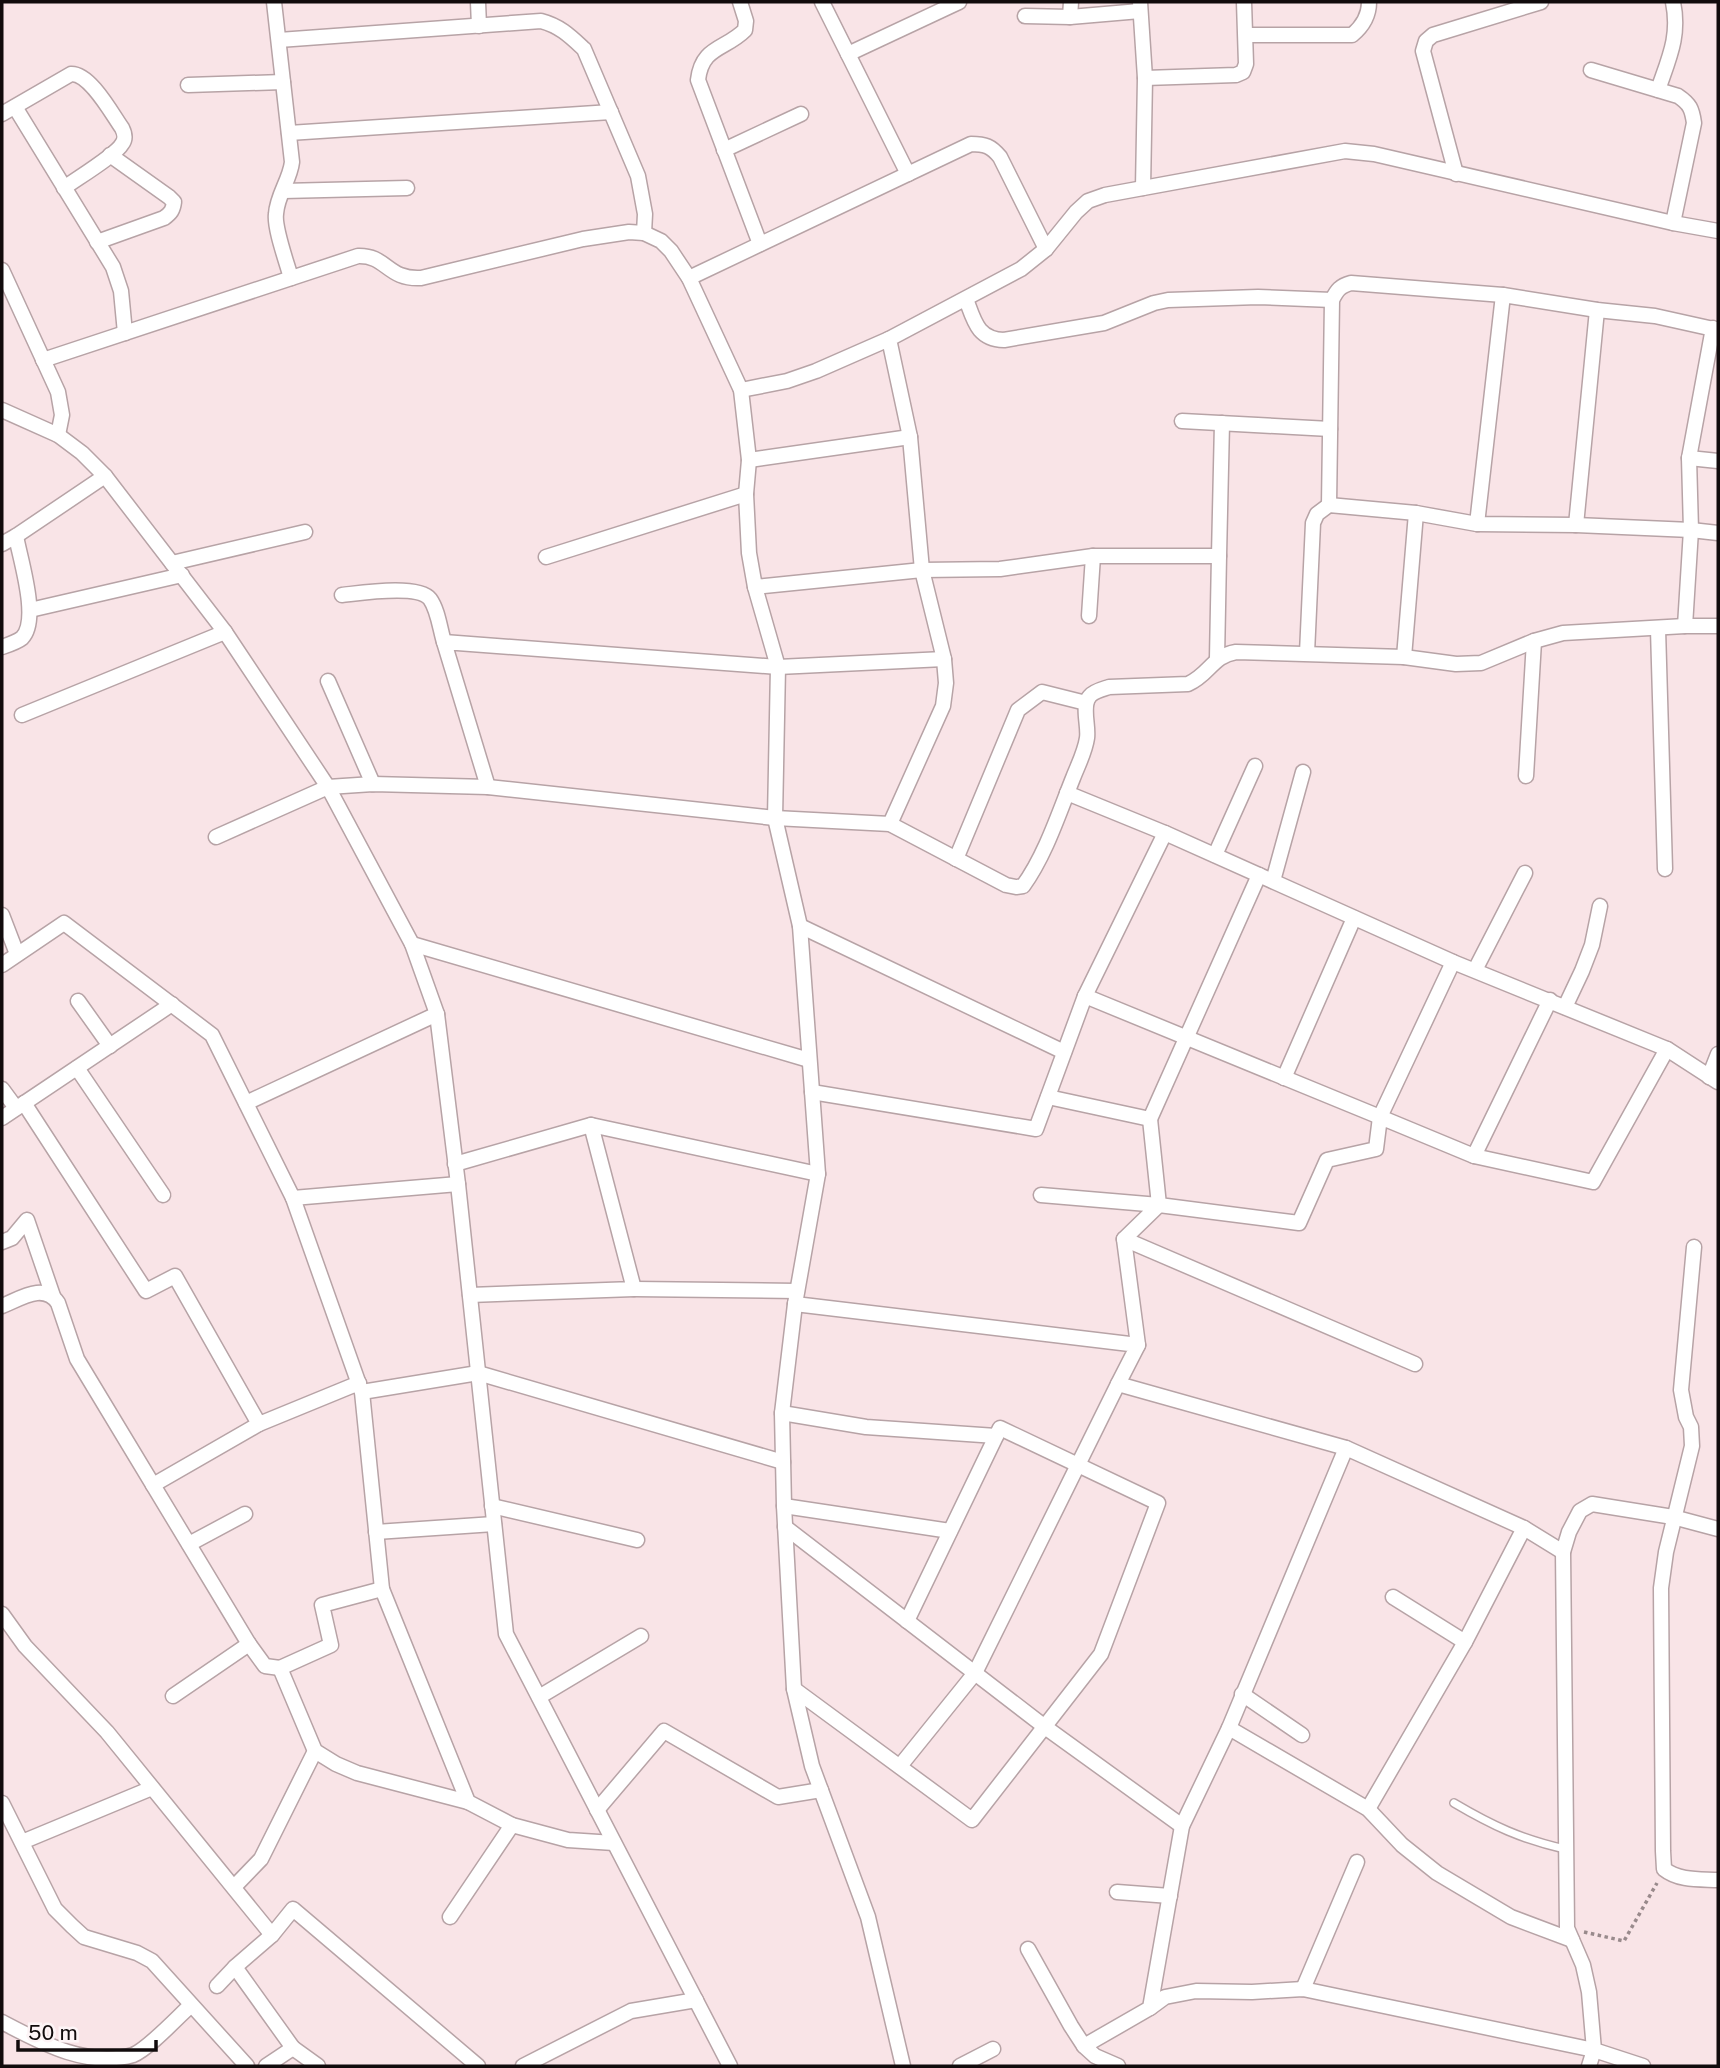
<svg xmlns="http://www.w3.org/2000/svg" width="1720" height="2068" font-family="'Public Sans',sans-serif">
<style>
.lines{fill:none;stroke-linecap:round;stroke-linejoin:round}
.lane-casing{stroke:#b7a3a6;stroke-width:10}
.street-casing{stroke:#b7a3a6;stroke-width:17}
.path{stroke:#998a8c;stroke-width:3.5;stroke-dasharray:3.5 3.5;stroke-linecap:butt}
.lane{stroke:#fff;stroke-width:7}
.street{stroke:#fff;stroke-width:14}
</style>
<rect width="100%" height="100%" fill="#f9e4e7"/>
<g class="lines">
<g class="lane-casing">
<path id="lane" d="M1454 1803C1493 1826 1521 1839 1565 1849"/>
</g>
<g class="street-casing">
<g id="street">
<path d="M274 2 292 162C290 180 277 195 276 214 274 228 287 263 291 278"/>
<path d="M478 2 479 26"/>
<path d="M740 2 746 21 745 30C725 50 702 46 698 80L760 244"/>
<path d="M822 2 908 174"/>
<path d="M1140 2 1145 78 1143 188"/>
<path d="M1025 16 1070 17 1140 11"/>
<path d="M1070 17 1071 2"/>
<path d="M1246 35H1352C1363 26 1369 16 1369 2"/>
<path d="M279 40 541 21C560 26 570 36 584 49L638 176 645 214 644 233"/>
<path d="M848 54 959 2"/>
<path d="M1591 70 1678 96C1690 104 1692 109 1694 123L1673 223"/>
<path d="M1145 78 1236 75 1243 72 1246 64 1244 2"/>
<path d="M188 85 283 82"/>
<path d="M1658 90C1669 58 1680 36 1673 2"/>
<path d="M15 107 113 267 121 291 125 333"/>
<path d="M2 114 71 74C90 73 112 114 122 128 125 134 126 139 122 144 116 155 76 179 64 188"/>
<path d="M289 133 611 112"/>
<path d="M724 150 801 114"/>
<path d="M1456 174 1423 51 1426 41 1433 35 1541 2"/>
<path d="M283 191 407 188"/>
<path d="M97 242 164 218C171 213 173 210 174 202L169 197 110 155"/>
<path d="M2 270 58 392 62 415 58 435"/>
<path d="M689 278 971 144C985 144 991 146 1000 157L1046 249"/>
<path d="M966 299C974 320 977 339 1004 340L1104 323 1154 303 1168 300 1258 297 1332 300"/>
<path d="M43 360 358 256C387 255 387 280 421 278L583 239 629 232 644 233 661 241 671 251 689 278 741 390 749 460 746 494 749 553 755 587 778 667 775 818 800 926 818 1174 795 1304 782 1413 784 1506 794 1689 812 1766 868 1917 903 2066"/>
<path d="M741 390 787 381 816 371 889 339"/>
<path d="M2 410 58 435 82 453 105 476 225 632 328 787 412 944 437 1014 458 1184 506 1634 730 2066"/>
<path d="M1182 421 1330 429"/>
<path d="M1689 458 1718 461"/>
<path d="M749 460 910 437"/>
<path d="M1329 505 1332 300C1337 290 1340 286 1351 283L1503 295"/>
<path d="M1477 524 1503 295 1597 310 1655 316 1718 330"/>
<path d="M1576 525 1597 310"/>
<path d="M2 544 16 536 105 476"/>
<path d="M1219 556 1222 423"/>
<path d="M546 557 746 494"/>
<path d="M172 563 305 532"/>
<path d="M755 587 922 570 1000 569 1093 556H1219L1217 658"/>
<path d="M342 595C361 593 418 584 430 599 438 610 440 629 444 642"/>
<path d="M30 610 182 575"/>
<path d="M1089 616 1093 556"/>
<path d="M1685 626 1691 530 1689 458 1713 328"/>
<path d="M1658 629 1665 869"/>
<path d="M2 647C8 645 17 642 22 638 40 620 20 559 16 536"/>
<path d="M1307 653 1313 523 1317 514 1329 505 1416 513 1477 524 1576 525 1691 530 1718 533"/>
<path d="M1404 657 1416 513"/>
<path d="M328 681 373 784"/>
<path d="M22 715 225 632"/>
<path d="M1526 776 1534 641"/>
<path d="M488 787 444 642 778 667 944 659"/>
<path d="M1067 793 1165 833"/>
<path d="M890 824 943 706 946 683 944 659 922 570 910 437 889 339 1021 269 1046 249 1076 212 1088 201 1105 195 1345 151 1374 154 1673 223 1718 231"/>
<path d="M216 837 328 787 373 784 488 787 775 818 890 824 1006 885 1016 887 1023 886C1045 856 1059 813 1073 778 1078 765 1085 752 1087 738 1089 726 1081 705 1090 696 1094 691 1103 689 1109 687L1188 684C1210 674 1212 656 1236 652L1404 657 1456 664 1481 663 1534 641 1563 633 1685 626H1718"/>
<path d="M1215 855 1255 766"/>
<path d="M956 859 1018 710 1042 692 1086 703"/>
<path d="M1273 881 1303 772"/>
<path d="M2 915 17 954"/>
<path d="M800 926 1064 1052"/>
<path d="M412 944 809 1060"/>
<path d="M2 965 64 923 212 1035 293 1198"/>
<path d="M1475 970 1525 873"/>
<path d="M1085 996 1380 1117 1453 962"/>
<path d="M78 1001 110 1046"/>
<path d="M1565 1007 1582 971 1592 945 1600 906"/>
<path d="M77 1068 163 1195"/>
<path d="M1709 1077 1718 1054"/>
<path d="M1284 1078 1354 918"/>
<path d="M2 1089 16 1108"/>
<path d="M812 1092 1036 1129 1085 996 1165 833 1453 962 1667 1049 1718 1082"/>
<path d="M1048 1097 1150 1119 1259 875"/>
<path d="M24 1103 146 1291 175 1276 259 1424 359 1383"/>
<path d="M246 1103 437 1014"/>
<path d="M2 1118 172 1004"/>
<path d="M1150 1119 1159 1205 1299 1223 1327 1160 1376 1149 1380 1117 1474 1156 1550 1000"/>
<path d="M1474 1156 1593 1182 1667 1049"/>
<path d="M455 1164 591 1125"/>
<path d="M1041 1195 1159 1205 1124 1239 1138 1345"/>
<path d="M1124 1239 1415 1364"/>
<path d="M2 1242 12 1238 27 1220 53 1296"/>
<path d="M1694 1247 1681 1390 1686 1417 1691 1427 1692 1446 1666 1552 1661 1588 1663 1851 1664 1869C1679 1881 1700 1879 1718 1880"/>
<path d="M634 1289 797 1291"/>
<path d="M470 1295 634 1289 591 1125 818 1174"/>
<path d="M795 1304 1138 1345 1118 1384 1346 1448 1524 1528 1563 1552"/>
<path d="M2 1306C20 1299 44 1282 58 1303L77 1359 249 1644 265 1666 280 1668"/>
<path d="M361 1390 293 1198 458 1184"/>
<path d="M782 1413 866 1427 996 1436"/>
<path d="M153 1485 259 1424"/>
<path d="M492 1506 637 1540"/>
<path d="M784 1506 950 1531"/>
<path d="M785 1527 1045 1727 1182 1826"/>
<path d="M376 1532 494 1524"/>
<path d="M189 1544 245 1514"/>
<path d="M382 1589 322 1605 331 1645 280 1668 315 1751 336 1764 357 1773 468 1802"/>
<path d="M1393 1597 1465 1642"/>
<path d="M2 1614 25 1646 107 1732 272 1935"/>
<path d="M794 1689 972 1820 1101 1654 1158 1503 1000 1428 907 1621"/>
<path d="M1242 1694 1302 1735"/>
<path d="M173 1696 249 1644"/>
<path d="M539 1697 641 1636"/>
<path d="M1229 1728 1368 1809 1402 1845 1437 1873 1511 1917 1572 1940"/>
<path d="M900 1766 975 1673 1118 1384"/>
<path d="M2 1803 55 1909 72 1926 84 1937 137 1953 152 1961 247 2066"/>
<path d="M1368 1809 1465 1642 1524 1528"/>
<path d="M597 1810 664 1731 778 1797 821 1790"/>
<path d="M22 1842 152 1788"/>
<path d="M614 1843 568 1840 512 1825 468 1802 382 1589 362 1392 478 1373 783 1462"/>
<path d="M234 1887 261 1859 315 1751"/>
<path d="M1117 1892 1170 1896"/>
<path d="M450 1917 512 1825"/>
<path d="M1028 1949 1071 2026 1084 2046"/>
<path d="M217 1986 235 1967"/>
<path d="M1303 1989 1357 1862"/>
<path d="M1150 2008 1165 1997 1196 1991 1252 1992 1303 1989 1594 2050 1589 2066"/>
<path d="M2 2022C42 2043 87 2068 133 2055 148 2049 177 2018 191 2005"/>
<path d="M293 2048 318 2066"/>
<path d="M266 2066 293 2048 235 1967 272 1935 293 1909 478 2066"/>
<path d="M523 2066 631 2011 696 2000"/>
<path d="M960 2066 993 2049"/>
<path d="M1118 2066 1095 2056 1084 2046 1150 2008 1182 1826 1229 1728 1346 1448"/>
<path d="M1643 2066 1594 2050 1589 1992 1583 1965 1567 1928 1563 1552 1569 1532 1580 1511 1592 1504 1673 1517 1718 1529"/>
</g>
</g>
<path class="path" d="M1584 1932 1624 1941 1657 1883"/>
<use href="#lane" class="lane"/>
<use href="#street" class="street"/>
</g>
<rect width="1720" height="2068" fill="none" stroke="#110b0c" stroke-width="7"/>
<path d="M18 2040v10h138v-10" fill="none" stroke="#110b0c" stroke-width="3.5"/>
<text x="28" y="2040" font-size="21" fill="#110b0c" stroke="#fdf4f6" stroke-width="5" paint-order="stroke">50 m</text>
</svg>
